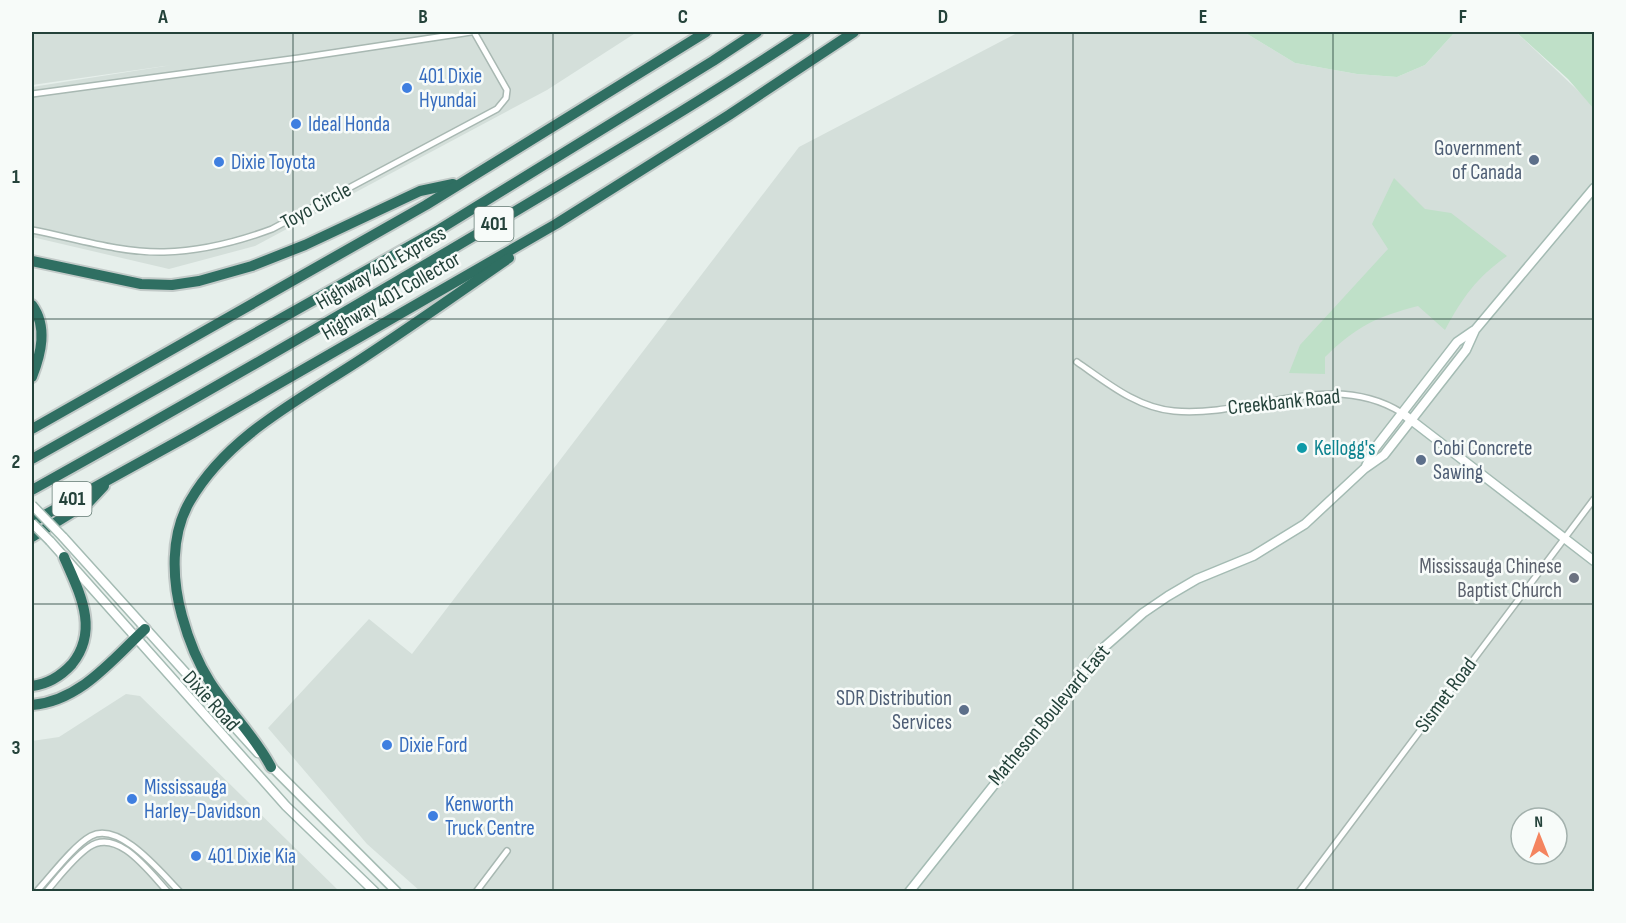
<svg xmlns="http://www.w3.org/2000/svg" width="1626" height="923" font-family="'Sofia Sans Condensed',sans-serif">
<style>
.built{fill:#d4dfda;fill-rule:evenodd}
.green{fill:#bfe0c8}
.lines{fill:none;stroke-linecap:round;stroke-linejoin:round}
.street-casing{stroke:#a8b8b2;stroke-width:8}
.secondary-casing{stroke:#a4bbb3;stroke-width:11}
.highway-casing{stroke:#c2cac8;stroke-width:14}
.street{stroke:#fff;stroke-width:5}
.secondary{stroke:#fff;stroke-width:8}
.highway{stroke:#2f6f62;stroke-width:10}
.secondary-bridge-casing{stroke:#a4bbb3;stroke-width:11;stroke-linecap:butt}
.secondary-bridge{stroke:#fff;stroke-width:8}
.grid{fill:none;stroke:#24423a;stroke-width:1.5;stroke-opacity:0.55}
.shop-dot{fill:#3f7fe0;stroke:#f7fbf9;stroke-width:2}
.service-dot{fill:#5c6f8a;stroke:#f7fbf9;stroke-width:2}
.culture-dot{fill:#0f9aa8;stroke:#f7fbf9;stroke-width:2}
.worship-dot{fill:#6b7280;stroke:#f7fbf9;stroke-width:2}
.labels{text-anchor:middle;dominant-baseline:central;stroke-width:5;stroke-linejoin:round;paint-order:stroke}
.shield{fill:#f7fbf9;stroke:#637a73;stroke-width:1.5}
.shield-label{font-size:20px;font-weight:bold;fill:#24423a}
.shop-label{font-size:21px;fill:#366cbe;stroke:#f7fbf9;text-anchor:start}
.service-label{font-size:21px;fill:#4e5e75;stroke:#f7fbf9;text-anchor:end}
.street-label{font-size:21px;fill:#24423a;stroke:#f7fbf9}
.culture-label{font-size:21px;fill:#0d838f;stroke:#f7fbf9;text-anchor:start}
.worship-label{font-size:21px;fill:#5b616d;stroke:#f7fbf9;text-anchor:end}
.neatline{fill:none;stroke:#24423a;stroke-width:2}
.grid-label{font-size:20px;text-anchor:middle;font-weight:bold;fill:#24423a}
</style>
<rect width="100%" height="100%" fill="#e6efeb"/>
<g class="built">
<path d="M32 32H637L547 90 255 246 169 269 32 237V87L172 65 32 85Z"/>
<path d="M1019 32H1244L1295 63 1357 74 1397 77 1425 65 1455 32H1516L1591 103 1594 109V891H420L367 844 268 728 369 619 412 654 799 147ZM1521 818H1557V854H1521Z"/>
<path d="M126 694 140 696 339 891H32V741L59 737Z"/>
</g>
<g class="green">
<path d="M1244 32H1455L1425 65 1397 77 1357 74 1295 63Z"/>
<path d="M1516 32H1594V109L1568 79Z"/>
<path d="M1394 178 1425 209 1451 213 1507 256C1476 278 1463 297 1445 330L1418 306C1376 317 1357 326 1325 357V374L1289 373 1300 345 1388 249 1372 224Z"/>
</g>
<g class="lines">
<g class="street-casing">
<g id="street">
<path d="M32 94 299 58 471 32"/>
<path d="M32 230C74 238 120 253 164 252 201 251 237 242 272 229L497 109 506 98 507 90 474 32"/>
<path d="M1077 362C1106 382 1137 408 1174 411 1250 418 1331 368 1402 413"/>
<path d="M36 892C51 876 73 846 91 836 120 821 161 873 180 892"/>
<path d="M46 892C59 877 73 858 89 847 118 827 150 873 168 892"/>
<path d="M476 892 507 851"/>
<path d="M1299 892 1594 499"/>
</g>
</g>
<g class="secondary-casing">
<g id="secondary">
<path d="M1402 413 1594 561"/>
<path d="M1366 466 1375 448 1457 342 1473 331"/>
<path d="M63 537 258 753"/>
<path d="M50 541 286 806 375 892"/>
<path d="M269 764 397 892"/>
<path d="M909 892 1101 650 1143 613 1168 596 1197 579 1253 556 1305 524 1364 469 1384 455 1466 350 1475 330 1594 188"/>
</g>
</g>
<g class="highway-casing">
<g id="highway">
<path d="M32 261 141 284 172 285 199 281 252 266 305 245 420 191 453 184"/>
<path d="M32 305C48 327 41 354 32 377"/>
<path d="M32 429 426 205 706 32"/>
<path d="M32 459 440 229 713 61 757 32"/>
<path d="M32 490C187 404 341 315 494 224 599 161 704 100 806 32"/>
<path d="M32 522 193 433 556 224 729 115 854 32"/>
<path d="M32 537 89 502 104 486"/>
<path d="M32 686C48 684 61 676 72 664 100 629 79 592 64 557"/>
<path d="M32 705C80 701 112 660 145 629"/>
<path d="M271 767C255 736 229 712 210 682 198 663 188 638 182 616 172 580 170 535 190 501 228 435 301 399 363 358 412 326 460 292 509 258"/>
</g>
</g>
<use href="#street" class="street"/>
<use href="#secondary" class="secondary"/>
<use href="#highway" class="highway"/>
<g class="secondary-bridge-casing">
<g id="secondary-bridge">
<path d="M32 505 63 537"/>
<path d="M32 523 50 541"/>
</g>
</g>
<use href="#secondary-bridge" class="secondary-bridge"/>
</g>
<path class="grid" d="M293 32V892M553 32V892M813 32V892M1073 32V892M1333 32V892M32 319H1594M32 604H1594"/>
<g class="shop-dot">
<circle cx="407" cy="88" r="6"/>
<circle cx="296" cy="124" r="6"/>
<circle cx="219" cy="162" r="6"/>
<circle cx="387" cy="745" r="6"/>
<circle cx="132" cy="799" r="6"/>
<circle cx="433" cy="816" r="6"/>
<circle cx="196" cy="856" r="6"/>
</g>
<g class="service-dot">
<circle cx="1534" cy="160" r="6"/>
<circle cx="1421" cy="460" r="6"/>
<circle cx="964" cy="710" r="6"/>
</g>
<circle class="culture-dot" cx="1302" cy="448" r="6"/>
<circle class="worship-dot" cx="1574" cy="578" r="6"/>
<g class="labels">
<g class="shield">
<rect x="474.5" y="207" width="39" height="34" rx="4.5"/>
<rect x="52.5" y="482" width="39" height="34" rx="4.5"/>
</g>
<g class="shield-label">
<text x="494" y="224">401</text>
<text x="72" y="499">401</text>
</g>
<g class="shop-label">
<text x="419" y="76">401 Dixie<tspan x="419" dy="24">Hyundai</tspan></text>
<text x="308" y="124">Ideal Honda</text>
<text x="231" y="162">Dixie Toyota</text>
<text x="399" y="745">Dixie Ford</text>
<text x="144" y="787">Mississauga<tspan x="144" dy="24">Harley-Davidson</tspan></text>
<text x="445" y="804">Kenworth<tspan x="445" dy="24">Truck Centre</tspan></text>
<text x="208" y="856">401 Dixie Kia</text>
</g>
<g class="service-label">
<text x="1522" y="148">Government<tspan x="1522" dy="24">of Canada</tspan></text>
<text x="1433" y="448" text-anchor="start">Cobi Concrete<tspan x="1433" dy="24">Sawing</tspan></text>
<text x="952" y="698">SDR Distribution<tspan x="952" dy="24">Services</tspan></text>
</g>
<g class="street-label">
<text transform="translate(316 206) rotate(-28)">Toyo Circle</text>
<text transform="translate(381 268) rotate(-30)">Highway 401 Express</text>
<text transform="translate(391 296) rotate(-30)">Highway 401 Collector</text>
<text transform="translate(1284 402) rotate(-6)">Creekbank Road</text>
<text transform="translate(1446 695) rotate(-53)">Sismet Road</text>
<text transform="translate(211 701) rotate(48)">Dixie Road</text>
<text transform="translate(1049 715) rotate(-50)">Matheson Boulevard East</text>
</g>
<g class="culture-label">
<text x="1314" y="448">Kellogg's</text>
</g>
<g class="worship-label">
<text x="1562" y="566">Mississauga Chinese<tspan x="1562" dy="24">Baptist Church</tspan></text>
</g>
</g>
<rect width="1626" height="923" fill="none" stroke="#f7fbf9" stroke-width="66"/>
<g transform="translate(1539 836) rotate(359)"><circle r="28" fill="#f7fbf9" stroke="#a3b1ad" stroke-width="1.5"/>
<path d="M0-4.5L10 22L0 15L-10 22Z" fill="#f4845f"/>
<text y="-9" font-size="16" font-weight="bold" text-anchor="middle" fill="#24423a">N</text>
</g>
<rect x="33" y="33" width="1560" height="857" class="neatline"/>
<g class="grid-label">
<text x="163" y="23">A</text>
<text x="423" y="23">B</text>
<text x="683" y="23">C</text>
<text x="943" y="23">D</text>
<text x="1203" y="23">E</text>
<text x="1463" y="23">F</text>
<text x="16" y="183">1</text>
<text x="16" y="468">2</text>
<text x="16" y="754">3</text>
</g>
</svg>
